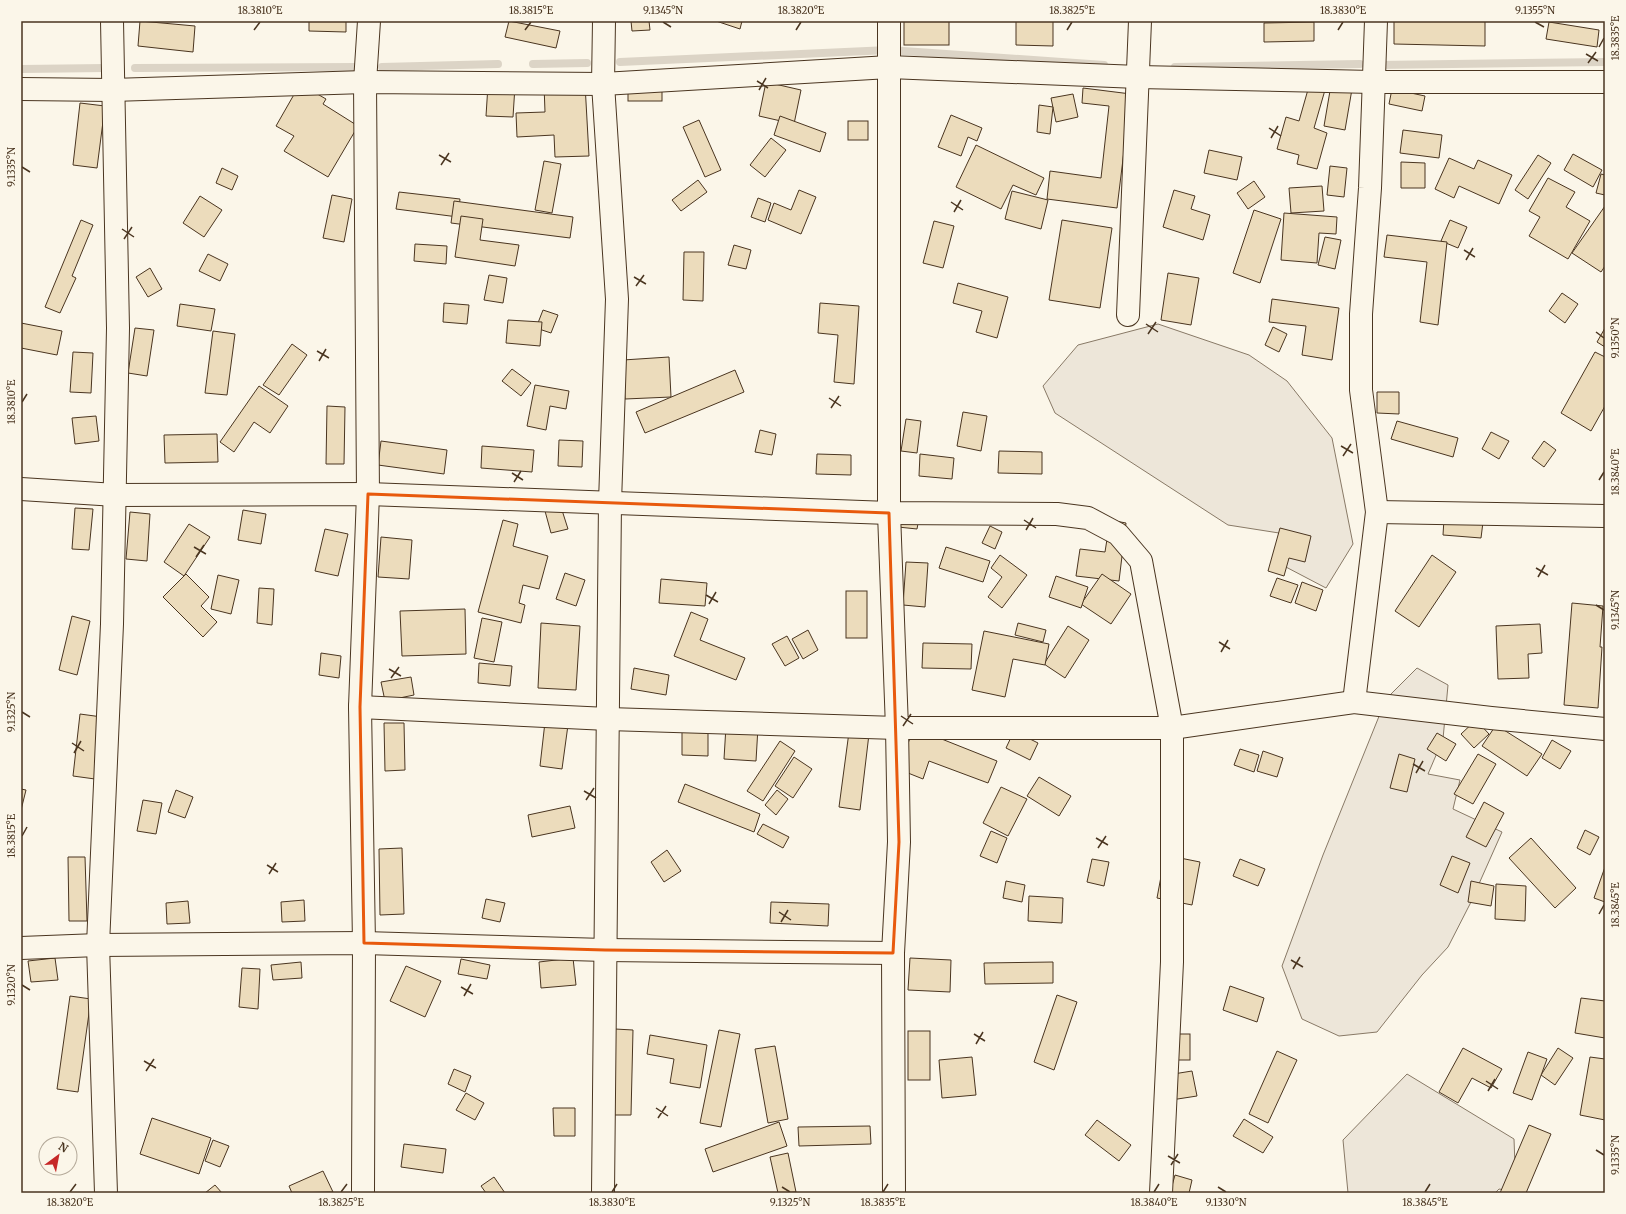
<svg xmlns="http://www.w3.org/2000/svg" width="1626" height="1214" font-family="Merriweather,serif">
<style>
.green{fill:#ede6d9;stroke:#887966}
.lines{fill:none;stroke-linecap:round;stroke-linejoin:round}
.stream{stroke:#dcd4c6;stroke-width:8}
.building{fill:#ecdcbc;stroke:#4a3520}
.minor-casing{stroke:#4a3520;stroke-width:24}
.minor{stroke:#fbf6e9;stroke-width:22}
.marked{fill:none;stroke:#e8590c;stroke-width:3;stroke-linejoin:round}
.ticks{fill:none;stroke:#4a3520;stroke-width:1.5}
.neatline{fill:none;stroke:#4a3520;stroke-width:1.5}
.ticks-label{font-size:10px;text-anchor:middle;fill:#4a3520}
</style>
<rect width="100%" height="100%" fill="#fbf6e9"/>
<g class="green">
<path d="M1158 324 1249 355 1287 381 1332 438 1353 544 1326 588 1284 566 1279 533 1228 525 1055 413 1043 386 1078 345Z"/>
<path d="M1417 668 1448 685 1443 739 1428 774 1460 780 1453 809 1502 832 1470 904 1448 947 1422 975 1377 1032 1339 1036 1302 1019 1282 966 1323 855 1386 699Z"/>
<path d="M1407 1074 1514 1139 1516 1192 1499 1189 1495 1193H1348L1343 1140Z"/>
</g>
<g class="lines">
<g class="stream">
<path d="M620 62 889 50 1104 65"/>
<path d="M533 64 587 63"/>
<path d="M1379 65 1605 62"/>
<path d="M382 67 498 64"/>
<path d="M1175 67 1360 64"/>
<path d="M135 68 356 67"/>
<path d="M21 69 105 68"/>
</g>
</g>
<g class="building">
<path d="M140 21 195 26 193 52 138 46Z"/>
<path d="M309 21H346V32L309 31Z"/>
<path d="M509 21 560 31 556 48 505 37Z"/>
<path d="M631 21H649L650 30 632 31Z"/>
<path d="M716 21H742L740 29Z"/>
<rect x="904" y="21" width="45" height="24"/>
<path d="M1016 21H1053V46L1016 45Z"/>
<path d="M1394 21H1485V46L1394 44Z"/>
<path d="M1314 22V41L1264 42V23Z"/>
<path d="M1549 22 1599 30 1597 47 1546 39Z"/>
<rect x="628" y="82" width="34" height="19"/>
<path d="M766 82 801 90 794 124 759 116Z"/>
<path d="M300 84 326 99 323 104 358 126 328 177 284 151 294 136 276 126Z"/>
<path d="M585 84 589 156 555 157 554 135 517 137 516 113 545 112 544 85Z"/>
<path d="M488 85 515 86 513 117 486 116Z"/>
<path d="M1331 85 1352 89 1345 130 1324 126Z"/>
<path d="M1309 86 1325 90 1314 128 1327 133 1317 169 1297 164 1299 155 1277 149 1286 117 1299 121Z"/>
<path d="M1083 88 1131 94 1117 208 1047 199 1050 171 1101 178 1109 106 1082 103Z"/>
<path d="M1392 89 1425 96 1422 111 1389 104Z"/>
<path d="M1073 94 1078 117 1056 122 1051 98Z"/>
<path d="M80 103 105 106 97 168 73 165Z"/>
<path d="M1039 105 1053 107 1050 134 1037 132Z"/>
<path d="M951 115 982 128 977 141 968 137 961 156 938 147Z"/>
<path d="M780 116 826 133 820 152 774 135Z"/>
<path d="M699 120 721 170 705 177 683 127Z"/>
<rect x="848" y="121" width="20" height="19"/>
<path d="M1403 130 1442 135 1439 158 1400 153Z"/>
<path d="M771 138 786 150 765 177 750 165Z"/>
<path d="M976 145 1044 178 1036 195 1013 185 1001 209 956 187Z"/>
<path d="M1209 150 1242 157 1237 180 1204 173Z"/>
<path d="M1573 154 1602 170 1593 187 1564 170Z"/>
<path d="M1538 155 1551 163 1528 199 1515 190Z"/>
<path d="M1449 158 1474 169 1478 160 1512 175 1499 204 1459 186 1454 198 1435 189Z"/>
<path d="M544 161 561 164 552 213 535 210Z"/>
<path d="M1401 162 1425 163V188H1401Z"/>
<path d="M1330 166 1347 168 1344 197 1327 195Z"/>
<path d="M222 168 238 176 232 190 216 183Z"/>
<path d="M1601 174 1605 175V195L1596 193Z"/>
<path d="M1548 178 1575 192 1566 207 1590 221 1568 259 1529 236 1540 217 1529 211Z"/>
<path d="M698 180 707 192 681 211 672 200Z"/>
<path d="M1254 181 1265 197 1248 209 1237 193Z"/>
<path d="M1322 186 1324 211 1291 213 1289 188Z"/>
<path d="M799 190 816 197 801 234 768 220 774 203 791 210Z"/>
<path d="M1174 190 1195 196 1191 209 1210 215 1203 240 1163 227Z"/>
<path d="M1012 191 1048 200 1041 229 1005 219Z"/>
<path d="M399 192 460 199 458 217 396 209Z"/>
<path d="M332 195 352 199 344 242 323 238Z"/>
<path d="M200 196 222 210 204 237 183 223Z"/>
<path d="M758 198 771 203 765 222 751 217Z"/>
<path d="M454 201 573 217 570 238 451 223Z"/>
<path d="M1605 206V266L1601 272 1572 253Z"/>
<path d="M1254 210 1281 219 1260 283 1233 273Z"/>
<path d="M1284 213 1337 217 1336 234 1319 233 1317 263 1281 260Z"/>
<path d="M461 216 483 219 480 240 519 245 515 266 455 257Z"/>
<path d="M81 220 93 225 72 276 76 278 60 313 45 307Z"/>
<path d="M1062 220 1112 228 1100 308 1049 300Z"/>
<path d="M1450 220 1467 227 1458 248 1441 241Z"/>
<path d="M934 221 954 226 943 268 923 263Z"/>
<path d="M1387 235 1447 242 1438 325 1420 322 1427 262 1384 257Z"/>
<path d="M1325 237 1341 240 1335 269 1318 265Z"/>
<path d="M415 244 447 246 446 264 414 261Z"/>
<path d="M734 245 751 250 746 269 728 265Z"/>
<path d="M684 252H704L703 301 683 300Z"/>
<path d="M208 254 228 264 220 281 199 271Z"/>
<path d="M150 268 162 289 148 297 136 277Z"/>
<path d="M1168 273 1199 278 1191 325 1161 320Z"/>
<path d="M489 275 507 278 503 303 484 300Z"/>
<path d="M958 283 1008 297 997 338 976 332 982 311 953 303Z"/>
<path d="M1562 293 1578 304 1565 323 1549 311Z"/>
<path d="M1272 299 1339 308 1332 360 1302 355 1306 326 1269 322Z"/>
<path d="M444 303 469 305 467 324 443 322Z"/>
<path d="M820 303 859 306 854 384 834 382 838 335 818 333Z"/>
<path d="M180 304 215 309 211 331 177 326Z"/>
<path d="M543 310 558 315 551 333 536 328Z"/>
<path d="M508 320 542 322 540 346 506 343Z"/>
<path d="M21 323 62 331 57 355 21 348Z"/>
<path d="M1273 327 1287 334 1279 352 1265 345Z"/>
<path d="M135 328 154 330 147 376 128 373Z"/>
<path d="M1605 328V347L1597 342Z"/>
<path d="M213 331 235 334 227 395 205 393Z"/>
<path d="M292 344 307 355 279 395 263 385Z"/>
<path d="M73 352 93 353 91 393 70 392Z"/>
<path d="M1595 352 1605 357V406L1591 431 1561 413Z"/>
<path d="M669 357 671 397 625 399 623 360Z"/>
<path d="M512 369 531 383 521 396 502 381Z"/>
<path d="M735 370 744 392 645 433 636 412Z"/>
<path d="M535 385 569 391 566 409 550 406 546 430 527 426Z"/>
<path d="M259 386 288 406 270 433 254 422 234 452 220 442Z"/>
<path d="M1377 392H1399V414L1377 413Z"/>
<path d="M327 406 345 407 344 464H326Z"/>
<path d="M963 412 987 416 981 451 957 446Z"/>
<path d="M96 416 99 441 75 444 72 418Z"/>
<path d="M906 419 921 421 917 453 901 451Z"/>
<path d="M1397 421 1458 438 1453 457 1391 439Z"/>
<path d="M760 430 776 434 772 455 755 452Z"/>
<path d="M1491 432 1509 441 1499 459 1482 449Z"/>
<path d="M217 434 218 462 165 463 164 435Z"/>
<path d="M559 440 583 441 582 467 558 466Z"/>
<path d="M381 441 447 450 444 474 378 465Z"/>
<path d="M1544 441 1556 450 1544 467 1532 458Z"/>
<path d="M482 446 534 450 532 472 481 468Z"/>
<path d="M999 451 1042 452V474L998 473Z"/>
<path d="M817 454 851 455V475L816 474Z"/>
<path d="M920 454 954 458 952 479 919 476Z"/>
<path d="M901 504 921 507 917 529 898 527Z"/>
<path d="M561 507 568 529 551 533 545 511Z"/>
<path d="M75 508 93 509 89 550 72 549Z"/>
<path d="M243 510 266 514 261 544 238 540Z"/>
<path d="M130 512 150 514 147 561 126 559Z"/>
<path d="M1444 519 1483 522 1481 538 1443 535Z"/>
<path d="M503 520 518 524 513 546 548 556 539 589 523 585 519 603 525 605 521 623 478 612Z"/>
<path d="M1110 520 1126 523 1119 581 1076 576 1080 549 1105 552Z"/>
<path d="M189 524 210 537 184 576 164 562Z"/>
<path d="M990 526 1002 532 995 549 982 543Z"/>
<path d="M1280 528 1311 536 1305 562 1289 558 1284 576 1268 571Z"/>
<path d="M325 529 348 534 338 576 315 571Z"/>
<path d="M381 537 412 540 409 579 378 577Z"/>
<path d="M946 547 990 561 983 582 939 568Z"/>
<path d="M1000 555 1027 575 1002 608 988 597 1002 577 991 568Z"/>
<path d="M1432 555 1456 572 1419 627 1395 611Z"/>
<path d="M906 562 928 563 925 607 903 605Z"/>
<path d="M565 573 585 580 576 606 556 599Z"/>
<path d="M186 574 209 597 201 606 217 622 203 637 163 597Z"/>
<path d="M1102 574 1131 594 1111 624 1081 604Z"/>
<path d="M218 575 239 580 231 614 211 609Z"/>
<path d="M1056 576 1088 587 1081 608 1049 597Z"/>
<path d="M1277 578 1298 585 1291 603 1270 596Z"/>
<path d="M661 579 707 583 705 606 659 603Z"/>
<path d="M1302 582 1323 590 1316 611 1295 603Z"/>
<path d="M259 588 274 589 272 625 257 623Z"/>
<rect x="846" y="591" width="21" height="47"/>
<path d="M1572 603 1603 606 1600 647H1602L1598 708 1564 705Z"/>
<path d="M465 609 466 654 402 656 400 611Z"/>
<path d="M691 612 708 619 700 640 745 658 736 680 674 656Z"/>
<path d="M72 616 90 621 77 675 59 670Z"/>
<path d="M482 618 502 622 494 662 474 658Z"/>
<path d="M541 623 580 626 576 690 538 688Z"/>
<path d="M1018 623 1046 630 1043 642 1015 635Z"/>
<path d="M1540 624 1542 653 1528 654 1529 678 1498 679 1496 626Z"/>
<path d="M1068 626 1089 640 1065 678 1044 664Z"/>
<path d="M808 630 818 650 803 659 792 639Z"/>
<path d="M984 631 1049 644 1045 665 1013 659 1005 697 972 690Z"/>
<path d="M787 636 799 658 785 666 772 644Z"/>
<path d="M923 643 972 644 971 669 922 668Z"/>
<path d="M321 653 341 656 339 678 319 675Z"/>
<path d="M479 663 512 666 510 686 478 683Z"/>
<path d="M634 668 669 675 666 695 631 689Z"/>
<path d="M411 677 414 695 385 701 381 682Z"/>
<path d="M80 714 102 717 95 779 73 776Z"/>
<path d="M1476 720 1489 734 1474 748 1461 734Z"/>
<path d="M545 722 568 725 562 769 540 766Z"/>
<path d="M384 723H404L405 770 385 771Z"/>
<path d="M1496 725 1542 754 1527 776 1482 746Z"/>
<path d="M682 726H708V756L682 755Z"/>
<path d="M726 726 758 727 756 761 724 759Z"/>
<path d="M914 728 997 761 988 783 929 761 923 779 898 769Z"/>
<path d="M1014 731 1038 743 1030 760 1006 748Z"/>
<path d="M849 732 869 734 860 810 839 807Z"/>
<path d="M1437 733 1456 744 1446 761 1427 749Z"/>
<path d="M1552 740 1571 751 1560 769 1542 758Z"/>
<path d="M780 741 795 751 763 801 747 791Z"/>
<path d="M1240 749 1259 755 1254 772 1234 765Z"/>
<path d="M1263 751 1283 758 1277 777 1257 771Z"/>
<path d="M1399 754 1415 759 1407 792 1390 788Z"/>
<path d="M1478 754 1496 764 1473 804 1454 794Z"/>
<path d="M794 757 812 769 793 798 775 786Z"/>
<path d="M1039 777 1071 796 1059 816 1027 796Z"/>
<path d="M685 784 760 814 754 832 678 802Z"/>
<path d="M1001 787 1027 799 1008 836 983 823Z"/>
<path d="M21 789 26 790 21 810Z"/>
<path d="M176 790 193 797 185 818 168 812Z"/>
<path d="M777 790 788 799 776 815 765 805Z"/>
<path d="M143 800 162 803 156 834 137 831Z"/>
<path d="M1484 802 1504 813 1486 847 1466 837Z"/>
<path d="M570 806 575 828 532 837 528 815Z"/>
<path d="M763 824 789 837 783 848 757 834Z"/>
<path d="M1585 830 1599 837 1590 855 1577 848Z"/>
<path d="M991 831 1007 838 997 863 980 856Z"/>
<path d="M1531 838 1576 888 1555 908 1509 858Z"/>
<path d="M402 848 404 914 380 915 379 849Z"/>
<path d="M667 850 681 871 664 882 651 862Z"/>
<path d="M1165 855 1200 862 1192 905 1157 898Z"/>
<path d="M1452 856 1470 863 1458 893 1440 885Z"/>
<path d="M68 857H85L87 921H69Z"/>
<path d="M1092 859 1109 862 1104 886 1087 882Z"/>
<path d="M1240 859 1265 869 1258 886 1233 876Z"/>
<path d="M1605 867V902L1594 898Z"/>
<path d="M1006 881 1025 885 1022 902 1003 898Z"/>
<path d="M1471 881 1494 886 1491 906 1468 902Z"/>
<path d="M1496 884 1526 886 1525 921 1495 919Z"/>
<path d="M1029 896 1063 898 1062 923 1028 921Z"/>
<path d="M486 899 505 903 500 922 482 918Z"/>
<path d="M304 900 305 921 282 922 281 902Z"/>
<path d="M188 901 190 923 167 924 166 903Z"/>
<path d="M771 902 829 904 828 926 770 923Z"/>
<path d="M55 958 58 980 31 982 28 961Z"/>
<path d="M573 958 576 985 541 988 539 962Z"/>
<path d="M910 958 951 960 950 992 908 990Z"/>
<path d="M461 959 490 965 487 979 458 974Z"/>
<path d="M301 962 302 978 273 980 271 965Z"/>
<path d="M1053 962V983L985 984 984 963Z"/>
<path d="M406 966 441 981 425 1017 390 1001Z"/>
<path d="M242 968 260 969 258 1009 239 1007Z"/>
<path d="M1230 986 1264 998 1257 1022 1223 1010Z"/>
<path d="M1057 995 1077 1002 1054 1070 1034 1062Z"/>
<path d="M70 996 91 999 78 1092 57 1089Z"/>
<path d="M1581 998 1605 1001V1038L1575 1033Z"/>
<path d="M615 1029 633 1030 631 1115H614Z"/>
<path d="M719 1030 740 1034 721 1127 700 1123Z"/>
<rect x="908" y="1031" width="22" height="49"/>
<rect x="1175" y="1034" width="15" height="26"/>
<path d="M650 1035 707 1045 700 1088 670 1083 674 1059 647 1054Z"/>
<path d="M775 1046 788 1119 768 1123 755 1049Z"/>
<path d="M1463 1048 1502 1069 1491 1088 1472 1078 1458 1103 1439 1092Z"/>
<path d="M1558 1048 1573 1058 1555 1085 1541 1075Z"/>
<path d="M1277 1051 1297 1060 1268 1123 1249 1114Z"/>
<path d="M1528 1052 1547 1059 1532 1100 1513 1093Z"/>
<path d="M972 1057 976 1095 942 1098 939 1060Z"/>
<path d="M1590 1057 1605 1059V1120L1580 1115Z"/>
<path d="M454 1069 471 1076 465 1092 448 1084Z"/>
<path d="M1192 1071 1197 1096 1171 1100 1167 1075Z"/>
<path d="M466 1093 484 1103 475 1120 456 1110Z"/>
<path d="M553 1108H575V1136H554Z"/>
<path d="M152 1118 211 1138 199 1174 140 1154Z"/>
<path d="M1244 1119 1273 1137 1263 1153 1233 1136Z"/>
<path d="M1097 1120 1131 1145 1119 1161 1085 1135Z"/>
<path d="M779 1122 787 1146 713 1172 705 1149Z"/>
<path d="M1529 1125 1551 1134 1526 1193H1500Z"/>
<path d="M870 1126 871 1144 799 1146 798 1127Z"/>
<path d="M213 1140 229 1146 220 1167 205 1161Z"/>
<path d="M404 1144 446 1149 443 1173 401 1167Z"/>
<path d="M788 1153 796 1192 778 1193 770 1157Z"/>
<path d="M323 1171 333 1192 292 1193 289 1186Z"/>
<path d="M1175 1175 1192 1180 1189 1193H1170Z"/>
<path d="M494 1177 505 1193H486L481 1186Z"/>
<path d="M215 1185 222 1193H205Z"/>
</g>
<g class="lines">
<g class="minor-casing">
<g id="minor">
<path d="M889 21V513L897 728 899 842 893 953 894 1193"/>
<path d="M21 89 112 90 365 82 603 84 889 67 1138 77 1373 82H1605"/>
<path d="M1128 315 1140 21"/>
<path d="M21 489 116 495 368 494 889 513 1057 514 1088 518 1118 534 1141 561 1172 728V962L1161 1193"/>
<path d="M1377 512 1605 516"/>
<path d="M1354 702 1377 512 1361 390V314L1370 188 1376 21"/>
<path d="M360 707 608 719 897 728H1172L1354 702 1491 718 1605 729"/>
<path d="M21 948 98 945 364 943 605 950 893 953"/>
<path d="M106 1193 98 945 112 624 118 328 112 21"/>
<path d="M363 1193 364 943 360 707 368 494 365 82 369 21"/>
<path d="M603 1193 610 502 617 299 603 84 604 21"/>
</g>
</g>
<use href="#minor" class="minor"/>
</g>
<path class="marked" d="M368 494 889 513 899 842 893 953 605 950 364 943 360 707Z"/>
<path class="ticks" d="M663 22 671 27M1535 22 1544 27M254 30 260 22M525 30 531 22M796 30 801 22M1067 30 1072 22M1338 30 1343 22M1599 47 1604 38M1586 54 1598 61M1588 63 1596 52M757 81 768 88M759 90 766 78M1269 128 1281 136M1271 138 1278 126M439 155 451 162M441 165 449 153M22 167 30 172M951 202 963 210M954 212 961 200M122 229 134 237M124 239 132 227M1464 250 1475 257M1466 260 1473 248M634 277 646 284M636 286 644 275M1146 324 1158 332M1596 332 1604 338M1148 334 1156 322M317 351 329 358M319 361 326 349M829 398 841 406M22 402 27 394M831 408 839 396M1341 446 1353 453M1343 456 1351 444M512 473 523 480M1599 480 1604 472M514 482 521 471M1024 520 1036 528M1026 530 1033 518M194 547 206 554M196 557 204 545M1536 568 1548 575M1538 577 1545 565M706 595 718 602M709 604 716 592M1596 605 1604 610M1219 642 1230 649M1221 652 1228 640M389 669 401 676M391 678 399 667M22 712 30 717M901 716 913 724M903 726 911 714M72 743 84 751M74 753 81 741M1413 764 1425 771M1416 773 1423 761M584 791 596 798M586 800 594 788M22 836 27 827M1096 838 1108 845M1098 848 1106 836M267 865 278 872M269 874 276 863M779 912 791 920M1599 914 1604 905M781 922 788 910M1291 960 1303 967M1293 969 1300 957M22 985 30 990M461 987 473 994M464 996 471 984M974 1034 985 1041M976 1044 983 1032M144 1061 156 1068M146 1071 154 1059M1486 1081 1498 1089M1488 1091 1495 1079M656 1108 668 1116M658 1118 666 1106M1596 1150 1604 1155M1168 1156 1180 1163M1171 1165 1178 1154M782 1187 790 1192M1218 1187 1226 1192M70 1192 76 1184M341 1192 347 1184M612 1192 617 1184M883 1192 888 1184M1154 1192 1159 1184M1425 1192 1430 1184"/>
<rect width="1626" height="1214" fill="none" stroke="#fbf6e9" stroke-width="44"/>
<g transform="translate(58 1156) rotate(32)"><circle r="19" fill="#fbf6e9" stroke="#b4a999"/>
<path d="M0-3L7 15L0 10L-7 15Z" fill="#c62828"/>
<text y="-6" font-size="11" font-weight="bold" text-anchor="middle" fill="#4a3520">N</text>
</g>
<rect x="22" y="22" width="1582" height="1170" class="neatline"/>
<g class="ticks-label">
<text x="260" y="14">18.3810°E</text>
<text x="531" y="14">18.3815°E</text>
<text x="663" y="14">9.1345°N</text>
<text x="801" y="14">18.3820°E</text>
<text x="1072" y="14">18.3825°E</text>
<text x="1343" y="14">18.3830°E</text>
<text x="1535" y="14">9.1355°N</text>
<text transform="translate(1615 38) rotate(-90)" y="4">18.3835°E</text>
<text transform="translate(11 167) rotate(-90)" y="4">9.1335°N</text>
<text transform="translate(1615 338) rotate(-90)" y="4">9.1350°N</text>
<text transform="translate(11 402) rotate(-90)" y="4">18.3810°E</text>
<text transform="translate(1615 472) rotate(-90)" y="4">18.3840°E</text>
<text transform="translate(1615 610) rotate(-90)" y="4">9.1345°N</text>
<text transform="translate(11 712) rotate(-90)" y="4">9.1325°N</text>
<text transform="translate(11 836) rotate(-90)" y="4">18.3815°E</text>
<text transform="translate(1615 905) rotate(-90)" y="4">18.3845°E</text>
<text transform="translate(11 985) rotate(-90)" y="4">9.1320°N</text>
<text transform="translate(1615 1155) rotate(-90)" y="4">9.1335°N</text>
<text x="70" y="1206">18.3820°E</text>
<text x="341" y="1206">18.3825°E</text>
<text x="612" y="1206">18.3830°E</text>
<text x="790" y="1206">9.1325°N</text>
<text x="883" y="1206">18.3835°E</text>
<text x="1154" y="1206">18.3840°E</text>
<text x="1226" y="1206">9.1330°N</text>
<text x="1425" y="1206">18.3845°E</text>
</g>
</svg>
